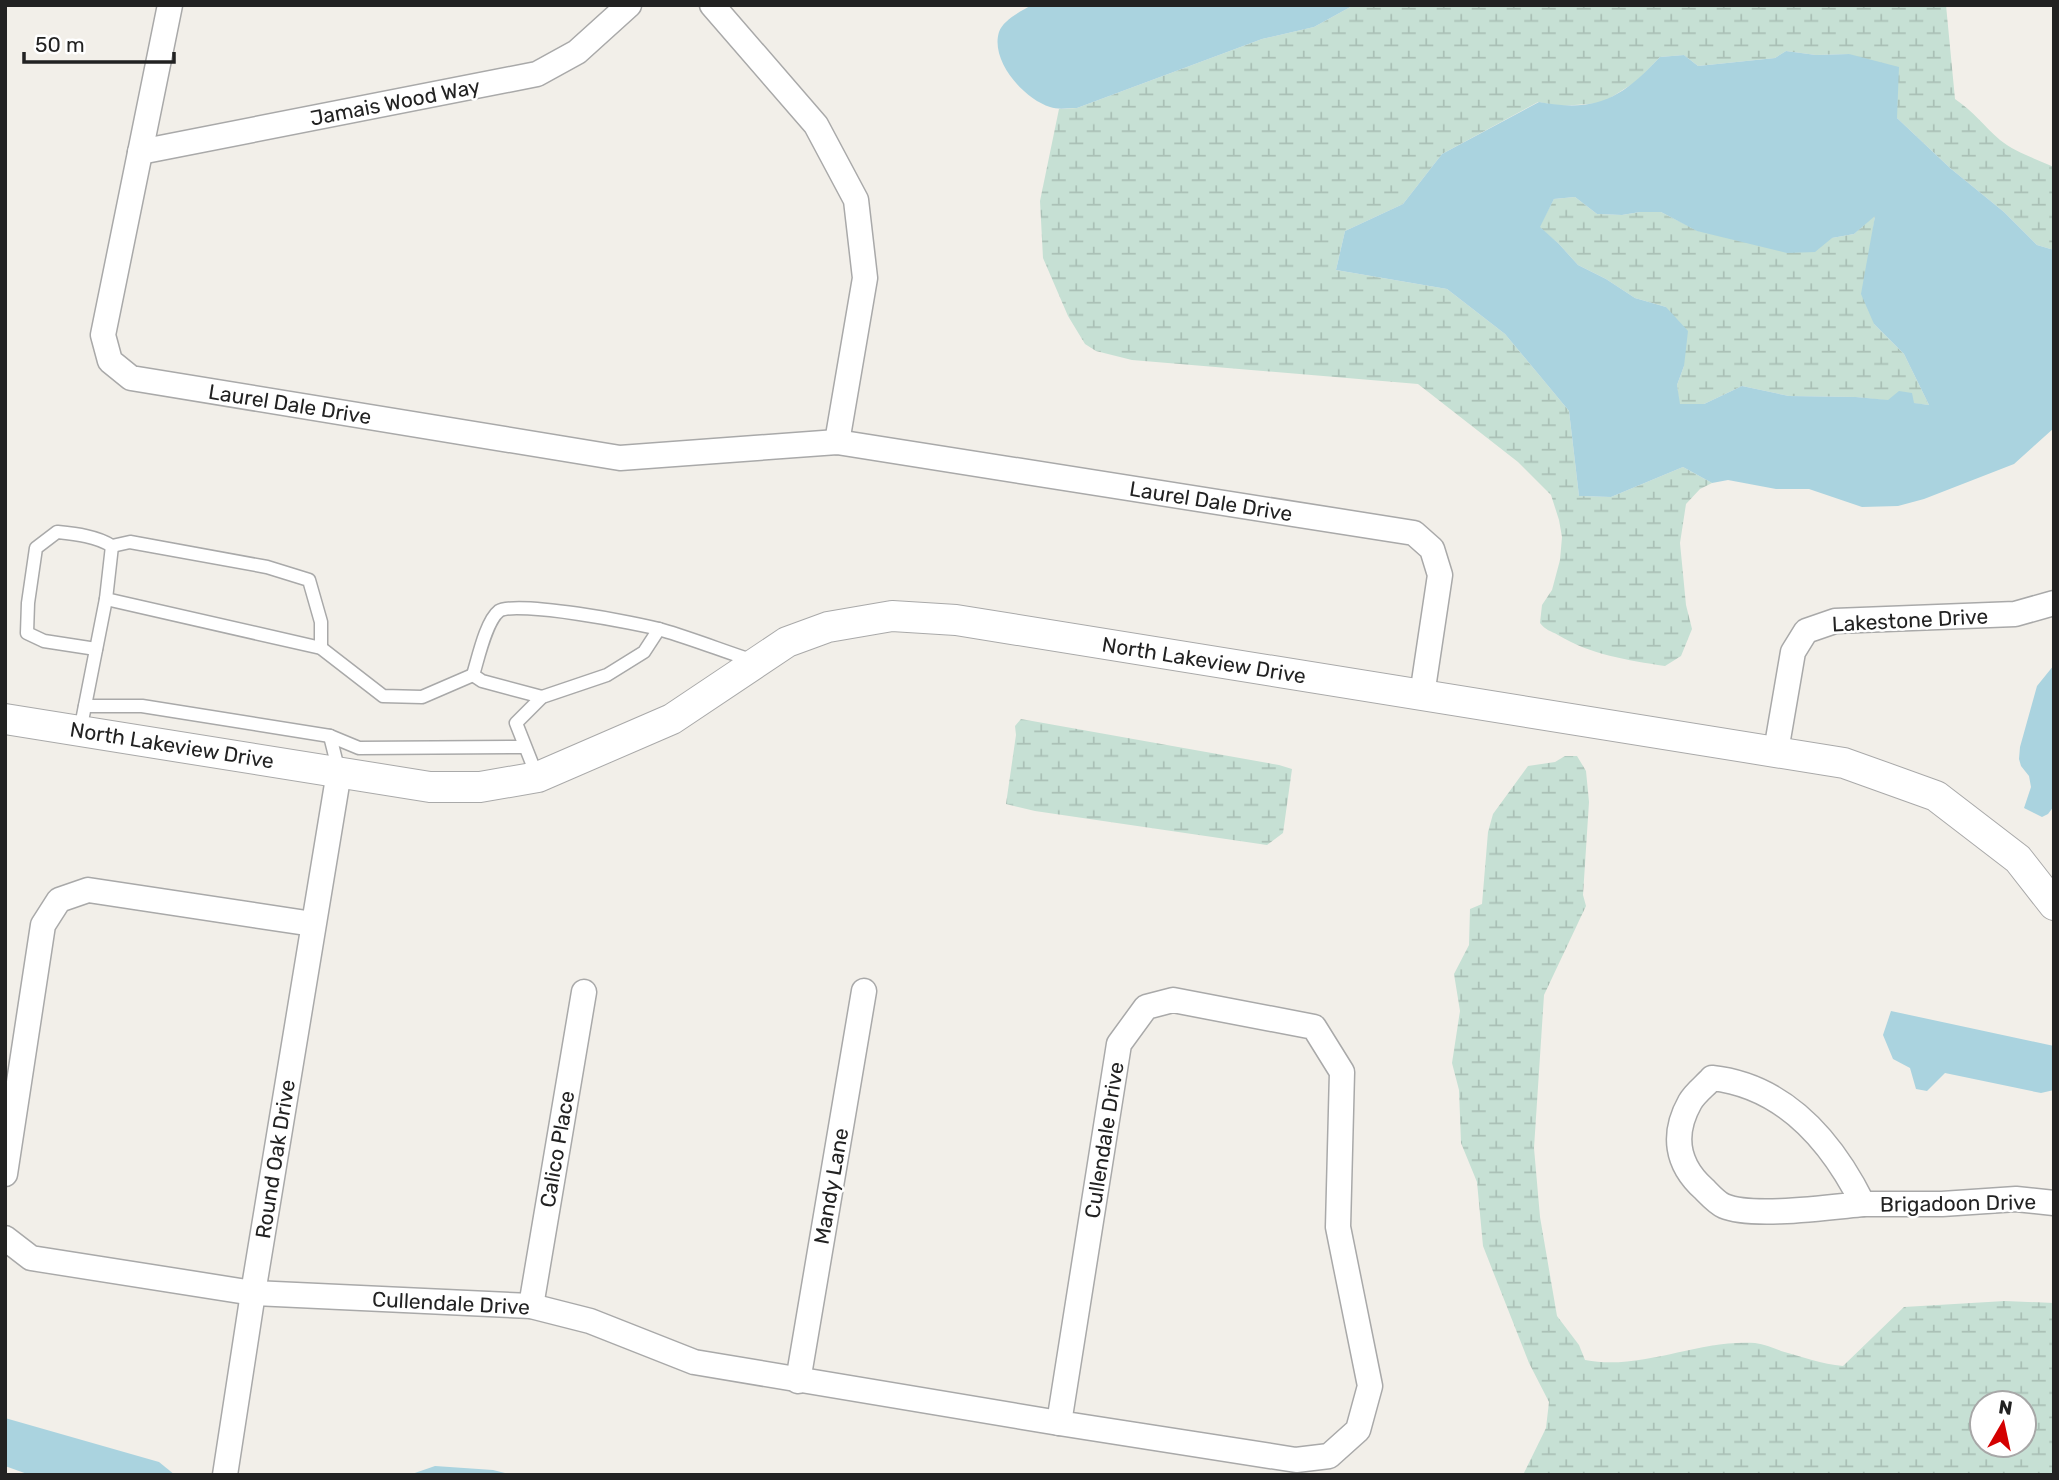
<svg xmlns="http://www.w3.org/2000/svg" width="2059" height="1480" font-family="Rubik,sans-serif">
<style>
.wetland{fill:url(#wetland-marsh);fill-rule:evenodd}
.water{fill:#aad3df;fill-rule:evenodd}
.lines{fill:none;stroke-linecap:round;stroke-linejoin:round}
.service-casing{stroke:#a9a9a9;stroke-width:15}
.minor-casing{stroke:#a9a9a9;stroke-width:27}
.tertiary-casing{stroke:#a9a9a9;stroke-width:32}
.service{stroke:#fff;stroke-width:12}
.minor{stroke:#fff;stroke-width:24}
.tertiary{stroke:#fff;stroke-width:30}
.labels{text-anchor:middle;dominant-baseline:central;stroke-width:5;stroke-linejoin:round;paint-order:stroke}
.street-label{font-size:21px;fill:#222;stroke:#fff}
</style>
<defs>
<pattern id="wetland-marsh" width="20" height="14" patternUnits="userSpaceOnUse" patternTransform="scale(1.75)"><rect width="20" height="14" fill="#c6e0d4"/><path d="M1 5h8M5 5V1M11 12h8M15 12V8" fill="none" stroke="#aac0b6"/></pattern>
</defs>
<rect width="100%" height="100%" fill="#f2efe9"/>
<g class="wetland">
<path d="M1354 5H1946L1955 99C1973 111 1984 126 2000 140 2015 152 2036 159 2054 167V250L2037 245 2004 212 1950 168 1897 118 1849 54 1816 55 1786 51 1775 58 1698 66 1684 55 1660 57 1637 81 1602 103 1561 106 1538 102 1442 154 1403 204 1345 231 1336 270 1447 289 1505 334 1569 411 1579 496 1611 497 1683 467 1712 483 1700 489 1686 504 1680 543 1686 605 1692 629 1681 656 1665 666C1627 660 1591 655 1558 635 1551 631 1545 630 1540 623L1542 605 1552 590 1560 560 1562 537 1559 520 1551 495 1518 462 1418 384 1132 360 1096 351 1085 344 1068 316 1043 258 1040 201 1059 109 1077 108 1262 39 1314 27Z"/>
<path d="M1575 197 1597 214 1622 215 1640 212H1661L1698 231 1832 238 1854 234 1875 215 1870 253 1874 324 1904 354 1929 405 1856 397 1789 396 1742 386 1704 404H1679L1677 385 1684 366 1666 307 1635 298 1606 279 1578 265 1559 244 1539 227 1554 199Z"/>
<path d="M1021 719 1279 765 1292 769 1283 833 1267 845 1035 811 1006 804 1016 735 1015 726Z"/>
<path d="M1565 756H1577L1586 771 1589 802 1583 895 1586 906 1544 995 1534 1148 1540 1217 1557 1316 1579 1345 1585 1360C1642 1371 1698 1339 1755 1343 1764 1344 1773 1348 1781 1351 1802 1357 1822 1364 1843 1366L1904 1307 2005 1301 2054 1303V1475H1523L1546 1428 1549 1402 1529 1363 1483 1246 1477 1182 1461 1143 1459 1090 1452 1063 1460 1011 1454 974 1469 945 1470 909 1482 904 1488 832 1493 814 1528 766 1555 762ZM1982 1403H2024V1445H1982Z"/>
</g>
<g class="water">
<path d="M1032 5H1354L1314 27 1262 39 1077 108C1068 108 1058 110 1050 107 1024 99 990 61 999 32 1003 20 1021 11 1032 5Z"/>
<path d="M1786 51 1816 55 1849 54 1899 67 1897 118 1950 168 2004 212 2037 245 2054 250V428L2014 464 1924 499 1898 506 1862 507 1809 489H1776L1728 480 1712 483 1683 467 1611 497 1579 496 1569 411 1505 334 1447 289 1336 270 1345 231 1403 204 1442 154 1539 102C1596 113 1622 98 1660 57L1684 55 1698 66 1775 58ZM1575 197 1597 214 1622 215 1640 212H1661L1697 231 1787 253 1815 252 1832 238 1854 234 1875 216 1861 294 1874 324 1904 354 1929 405 1914 403 1912 393 1899 391 1888 400 1856 397 1789 396 1742 386 1704 404H1680L1677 385 1684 366 1688 331 1666 307 1635 298 1606 279 1578 265 1559 244 1540 227 1554 199Z"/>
<path d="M2054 665V806L2048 814 2042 817 2024 808 2031 787 2029 776 2021 766 2019 759 2020 747 2037 686Z"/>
<path d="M1891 1011 2054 1046V1090L2041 1093 1945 1073 1927 1091 1916 1089 1910 1068 1893 1059 1883 1035Z"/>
<path d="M5 1418 159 1462 175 1475H30L5 1466Z"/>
<path d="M435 1466 493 1470 513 1475H409Z"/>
</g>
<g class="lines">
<g class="service-casing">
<g id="service">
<path d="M106 599 321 648 383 696 422 697 473 675"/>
<path d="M96 649 44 641 27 633 28 603 36 548 57 532C76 534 96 536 112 546L130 542 267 567 309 580 321 622V648"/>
<path d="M473 675C478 659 486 621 499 611 515 600 639 623 662 630 693 639 723 651 754 661"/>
<path d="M473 675 482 681 542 697"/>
<path d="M85 706H142L330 736 359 748 524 747"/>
<path d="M80 731 106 599 112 546"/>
<path d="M330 736 339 772"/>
<path d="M537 776 516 723 542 697 607 675 644 652 659 629"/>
</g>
</g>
<g class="minor-casing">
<g id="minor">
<path d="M170 5 103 335 110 361 131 378 620 458 837 442 1414 533 1432 549 1440 575 1422 695"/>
<path d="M712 5 816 125 856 200 865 278 837 442"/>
<path d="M140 152 537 74 577 52 629 5"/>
<path d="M1776 751 1793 652 1806 631 1835 621 2015 614 2054 603"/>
<path d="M1173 1000 1314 1027 1342 1072 1338 1227 1370 1386 1358 1430 1329 1456 1296 1460 1059 1423 1119 1044 1146 1007Z"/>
<path d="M1712 1078C1785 1086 1832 1142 1863 1204 1831 1207 1752 1218 1724 1206 1717 1203 1709 1194 1704 1189 1676 1164 1672 1134 1690 1102 1695 1093 1705 1086 1712 1078Z"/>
<path d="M5 1174 43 925 59 900 88 890 313 924"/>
<path d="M1863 1204H1942L2016 1199 2054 1203"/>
<path d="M5 1238 31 1258 253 1293 531 1306 590 1321 694 1362 1059 1423"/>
<path d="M531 1306 584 992"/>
<path d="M798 1381 864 991"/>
<path d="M225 1475 253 1293 339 772"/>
</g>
</g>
<g class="tertiary-casing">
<path id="tertiary" d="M5 719 430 787H480L538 777 672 719 787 642 828 627 892 616 956 620 1844 763 1936 796 2018 859 2054 905"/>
</g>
<use href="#service" class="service"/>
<use href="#minor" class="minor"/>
<use href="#tertiary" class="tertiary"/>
</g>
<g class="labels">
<g class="street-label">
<text transform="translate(395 102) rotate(-11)">Jamais Wood Way</text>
<text transform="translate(290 404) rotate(9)">Laurel Dale Drive</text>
<text transform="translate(1211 501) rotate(9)">Laurel Dale Drive</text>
<text transform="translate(1910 620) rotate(-3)">Lakestone Drive</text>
<text transform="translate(1204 660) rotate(9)">North Lakeview Drive</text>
<text transform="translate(172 745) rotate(9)">North Lakeview Drive</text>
<text transform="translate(1104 1140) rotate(-81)">Cullendale Drive</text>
<text transform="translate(557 1149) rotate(-80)">Calico Place</text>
<text transform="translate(275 1159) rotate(-81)">Round Oak Drive</text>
<text transform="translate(831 1186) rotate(-80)">Mandy Lane</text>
<text transform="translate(1958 1203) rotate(-1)">Brigadoon Drive</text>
<text transform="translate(451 1303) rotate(3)">Cullendale Drive</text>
</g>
</g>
<rect width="2059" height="1480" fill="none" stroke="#222222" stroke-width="14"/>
<g transform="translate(2003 1424) rotate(9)"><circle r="33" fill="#ffffff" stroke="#a7a7a7" stroke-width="2"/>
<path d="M0-5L12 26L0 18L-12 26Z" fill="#d40000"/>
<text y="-10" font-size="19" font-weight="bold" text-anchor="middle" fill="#222222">N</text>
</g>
<path d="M24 52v10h150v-10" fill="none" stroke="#222222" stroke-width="3.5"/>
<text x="35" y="52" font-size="21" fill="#222222" stroke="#ffffff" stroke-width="5" paint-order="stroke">50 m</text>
</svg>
